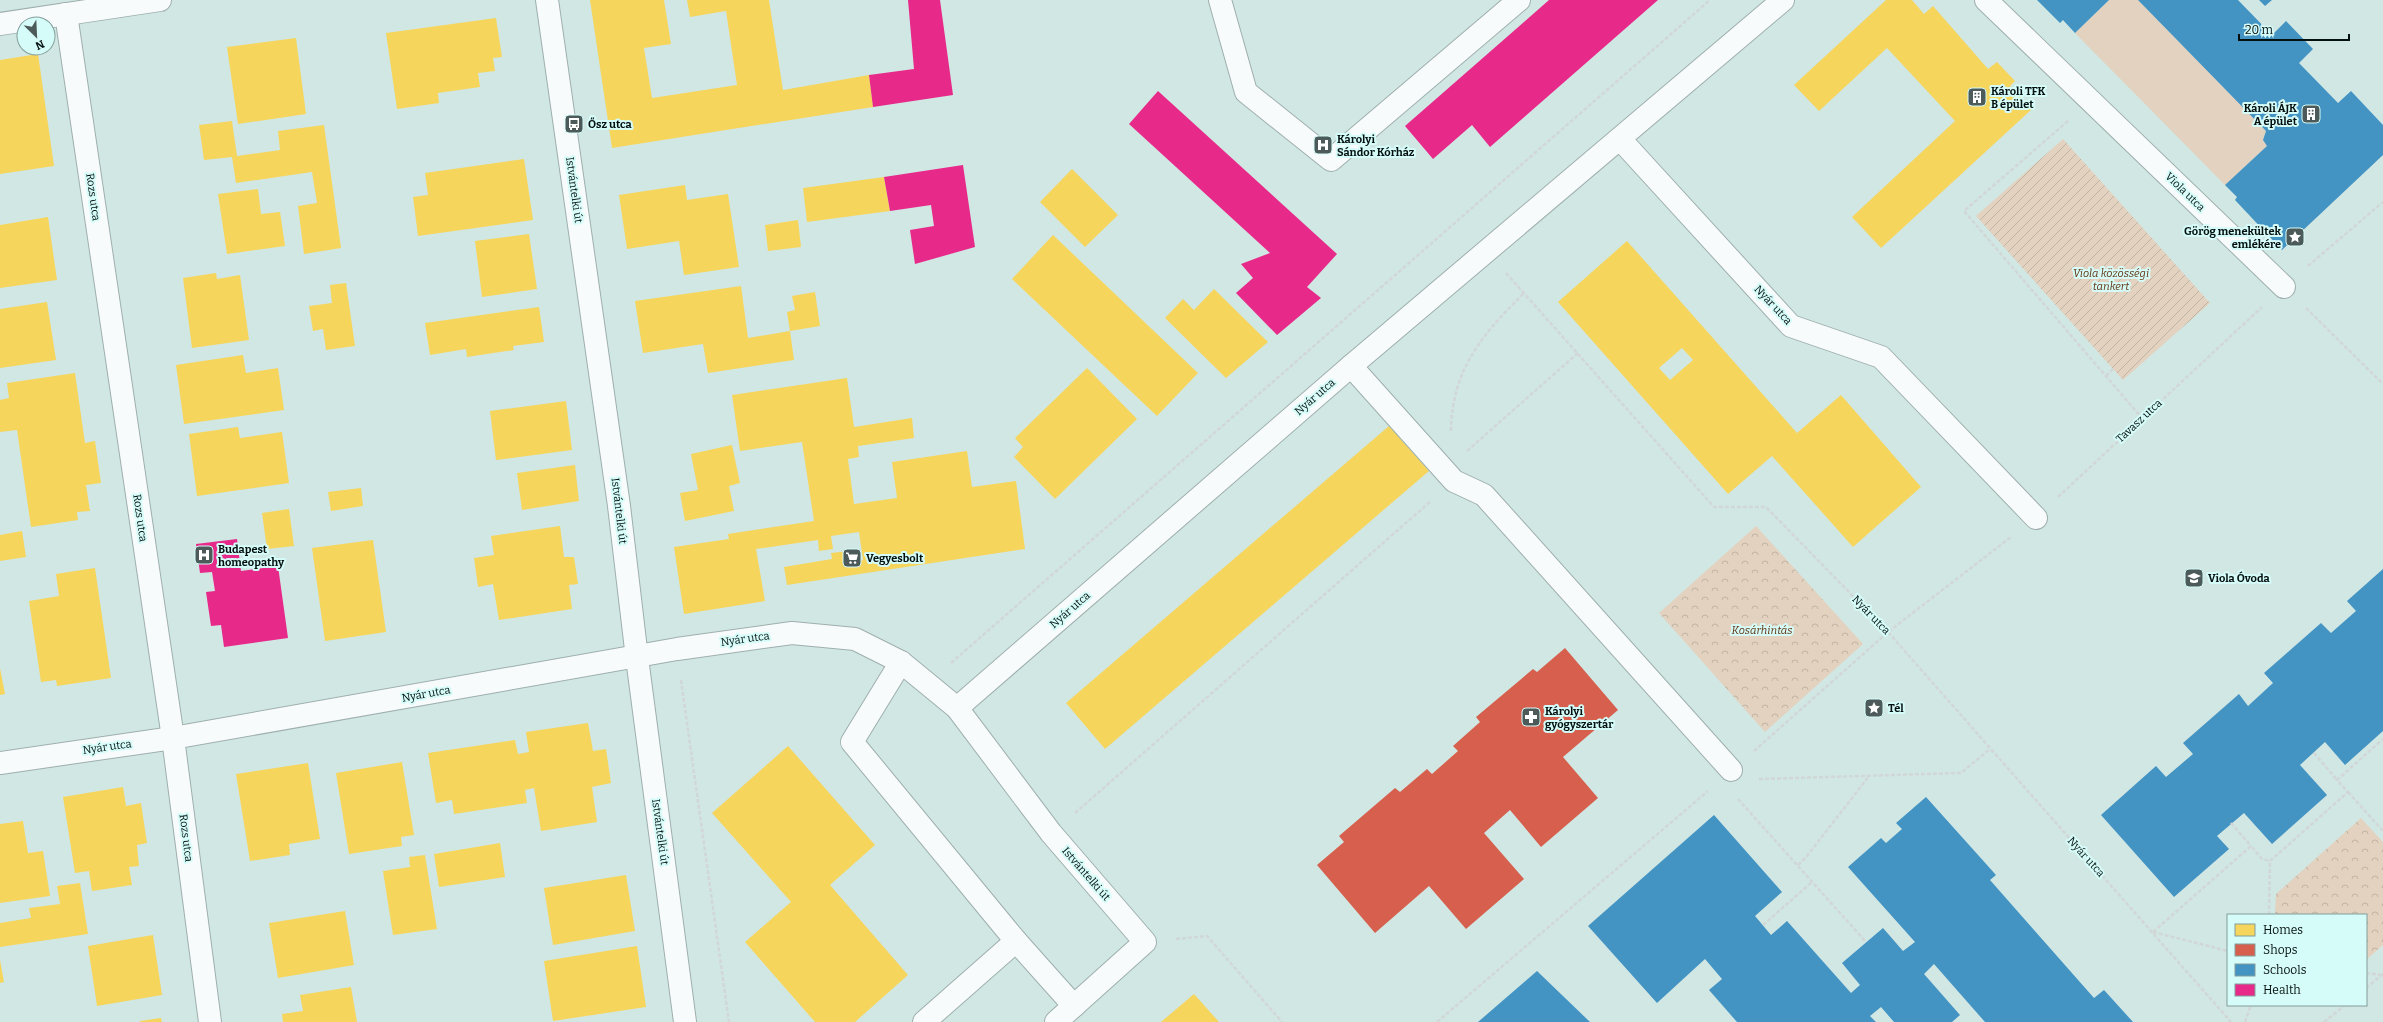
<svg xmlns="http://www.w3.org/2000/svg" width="2383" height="1022" font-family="Bitter,serif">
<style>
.grass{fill:#e3d2bf}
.park{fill:url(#park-crowns)}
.garden{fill:url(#garden-furrows)}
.homes{fill:#f6d55c;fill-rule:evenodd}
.shops{fill:#d6604d}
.schools{fill:#4393c3}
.health{fill:#e7298a}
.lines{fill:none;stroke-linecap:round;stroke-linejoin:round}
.minor-casing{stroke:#9eafae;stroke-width:24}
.path{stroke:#d1d7d6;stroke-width:2.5;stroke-dasharray:4 2;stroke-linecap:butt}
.minor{stroke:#f8fbfb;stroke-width:22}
.labels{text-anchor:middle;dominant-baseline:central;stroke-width:4;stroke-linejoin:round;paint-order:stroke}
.poi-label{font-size:11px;font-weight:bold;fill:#04100f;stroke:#d6fcf9;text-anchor:start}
.street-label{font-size:11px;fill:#04100f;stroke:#d6fcf9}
.park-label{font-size:11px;font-style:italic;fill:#613310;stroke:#d6fcf9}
</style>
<defs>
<pattern id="park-crowns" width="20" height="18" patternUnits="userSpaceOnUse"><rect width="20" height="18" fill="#e3d2bf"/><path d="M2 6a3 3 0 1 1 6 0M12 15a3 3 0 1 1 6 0" fill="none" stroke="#c1b3a3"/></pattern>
<pattern id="garden-furrows" width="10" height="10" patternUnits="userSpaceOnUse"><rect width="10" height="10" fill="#e3d2bf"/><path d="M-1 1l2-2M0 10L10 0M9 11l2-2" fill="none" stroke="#c1b3a3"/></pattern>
</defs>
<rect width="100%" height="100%" fill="#d1e7e4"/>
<path class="grass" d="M2109 0H2138L2266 131 2263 140 2267 146 2225 185 2075 33Z"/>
<g class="park">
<path d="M1756 526 1863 644 1765 732 1659 613Z"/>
<path d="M2361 818 2383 842V945L2366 960V915H2275L2276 894Z"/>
</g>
<path class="garden" d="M2063 139 2210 303 2123 380 1976 216Z"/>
<g class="homes">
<path d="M590 0H664L671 44 644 48 652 98 737 85 726 11 690 17 687 0H769L783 90 869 75 873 107 612 148Z"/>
<path d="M1886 0H1912L1924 14 1933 6 1988 69 1997 62 2015 81 2010 86 2032 109 1881 248 1852 217 1955 121 1887 48 1819 111 1794 85Z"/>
<path d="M496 18 502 57 493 58 495 71 478 73 480 87 438 93 439 103 397 109 386 33Z"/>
<path d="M296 38 306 114 238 124 227 47Z"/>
<path d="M38 54 54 166 0 174V60Z"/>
<path d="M232 121 237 156 280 150 278 131 324 125 341 248 304 254 298 206 317 203 312 172 236 183 232 157 204 160 199 125Z"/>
<path d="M524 159 533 220 418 236 413 197 428 195 425 173Z"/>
<path d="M1072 169 1118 215 1085 247 1040 202Z"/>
<path d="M884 177 890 211 807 222 803 188Z"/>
<path d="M685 185 687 200 728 194 739 267 684 275 679 241 627 249 619 195Z"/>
<path d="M258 189 261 214 280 212 285 246 227 254 218 194Z"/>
<path d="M48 217 57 280 0 288V225Z"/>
<path d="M798 220 801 247 768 251 765 225Z"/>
<path d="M529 234 537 289 482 297 475 241Z"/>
<path d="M1053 235 1198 373 1157 416 1012 279Z"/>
<path d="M1627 241 1797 433 1841 395 1921 487 1853 547 1772 456 1728 494 1558 302ZM1682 348 1693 360 1670 380 1659 368Z"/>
<path d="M216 273 217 279 240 275 249 340 192 348 183 278Z"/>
<path d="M346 283 355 346 326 350 323 329 313 331 309 306 332 303 330 285Z"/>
<path d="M741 286 748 338 790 331 794 360 708 373 703 344 643 353 635 301Z"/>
<path d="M1214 289 1268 342 1226 378 1165 318 1183 299 1194 310Z"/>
<path d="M815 292 820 326 790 331 787 312 795 310 792 296Z"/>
<path d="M47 302 56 360 0 368V309Z"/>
<path d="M539 307 544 342 513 346 514 350 467 357 466 349 430 355 425 323Z"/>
<path d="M243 355 246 373 278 368 284 410 184 424 176 365Z"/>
<path d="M1087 368 1137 419 1055 499 1014 457 1023 447 1015 438Z"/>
<path d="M75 373 85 443 95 441 101 483 86 485 90 511 77 512 78 520 31 527 17 430 0 432V400L9 398 7 383Z"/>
<path d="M847 378 854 427 912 418 914 438 858 446 859 457 848 459 854 504 897 498 892 462 967 451 972 487 1016 481 1025 549 787 585 784 567 832 559 831 553 849 551 850 563 863 560 859 532 831 536 833 549 819 551 818 540 756 549 765 601 684 614 674 547 729 539 728 534 814 521 802 442 740 451 732 395Z"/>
<path d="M566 401 572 450 496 460 490 411Z"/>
<path d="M1389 426 1429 471 1105 749 1066 703Z"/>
<path d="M238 427 240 438 282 432 289 483 197 496 189 434Z"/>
<path d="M732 445 740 483 729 486 734 511 685 521 680 493 698 490 691 454Z"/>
<path d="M575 465 579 501 522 510 517 473Z"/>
<path d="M361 488 363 506 331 511 328 492Z"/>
<path d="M289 509 294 546 267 549 262 513Z"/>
<path d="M560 526 564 557H574L578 584 569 585 572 609 499 620 493 584 478 587 474 558 494 555 491 536Z"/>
<path d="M22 531 26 557 0 561V535Z"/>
<path d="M373 540 386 632 325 641 312 548Z"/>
<path d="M95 568 111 678 57 686 56 680 41 682 29 601 59 596 56 574Z"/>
<path d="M0 668 5 694 0 695Z"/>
<path d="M588 723 593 751 606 749 611 783 592 787 597 822 541 831 534 788 525 790 527 803 454 814 452 800 436 803 428 753 515 740 518 754 529 752 526 732Z"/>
<path d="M788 746 875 845 830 885 908 975 855 1022H815L745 942 791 902 712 813Z"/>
<path d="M402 762 414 835 401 837 402 846 349 854 336 773Z"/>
<path d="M308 763 320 839 289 844 290 855 250 861 236 774Z"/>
<path d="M123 787 126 806 141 803 147 843 137 845 139 866 129 867 132 885 92 891 89 871 75 873 63 797Z"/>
<path d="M23 821 28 853 43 851 50 896 0 903V824Z"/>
<path d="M500 843 505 877 439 887 434 854Z"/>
<path d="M425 855 437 929 393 935 383 871 410 867 409 857Z"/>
<path d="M626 875 635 931 553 945 544 888Z"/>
<path d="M80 883 88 934 0 947V923L31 918 29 908 60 904 57 886Z"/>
<path d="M345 911 354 965 278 978 269 923Z"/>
<path d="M153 935 162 995 97 1006 88 946Z"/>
<path d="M637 946 646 1007 553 1021 544 961Z"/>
<path d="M0 960 4 982 0 983Z"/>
<path d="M351 987 357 1022H283L282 1014 303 1011 300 995Z"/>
<path d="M1194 994 1219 1022H1161Z"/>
<path d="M161 1018 162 1022H140V1021Z"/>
</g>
<path class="shops" d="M1565 648 1618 710 1563 757 1598 798 1541 847 1510 810 1484 833 1524 879 1466 929 1429 886 1375 933 1317 865 1344 842 1339 836 1395 788 1400 792 1427 769 1432 774 1458 751 1453 746 1480 722 1476 717 1533 669 1537 672Z"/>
<g class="schools">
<path d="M2037 0H2109L2075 33 2063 20 2060 23Z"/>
<path d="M2138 0H2238L2272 35 2286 21 2313 49 2299 63 2338 103 2351 91 2383 125V155L2282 250 2235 200 2237 197 2225 185 2267 146 2263 140 2266 131Z"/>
<path d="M2259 0H2272L2265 6Z"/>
<path d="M2383 569V731L2345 765 2325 742 2300 765 2327 795 2272 844 2244 813 2217 836 2229 849 2174 897 2101 815 2156 766 2166 777 2193 754 2183 743 2239 694 2248 706 2273 683 2264 673 2321 623 2331 633 2356 611 2347 601Z"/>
<path d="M1926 797 1996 875 1990 880 2094 998 2104 990 2133 1022H1985L1934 964 1924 974 1960 1015 1952 1022H1894L1881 1007 1870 1016 1876 1022H1737L1709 990 1722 979 1705 959 1657 1003 1588 926 1714 815 1782 892 1755 916 1771 935 1787 921 1851 993 1860 985 1842 963 1883 928 1903 951 1915 942 1848 867 1881 838 1886 843 1902 829 1896 823Z"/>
<path d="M1537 971 1590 1022H1478Z"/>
</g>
<g class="health">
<path d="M908 0H940L953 95 873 107 869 75 914 69Z"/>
<path d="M1549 0H1658L1490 147 1472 125 1433 159 1405 126Z"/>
<path d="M1158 91 1337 254 1307 287 1321 298 1277 335 1236 293 1253 278 1241 264 1270 253 1129 124Z"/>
<path d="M963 165 975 247 915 264 910 230 934 226 931 205 890 211 884 177Z"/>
<path d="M237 539 241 571 278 566 288 638 224 647 221 625 211 626 206 592 215 591 212 572 200 573 196 544Z"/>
</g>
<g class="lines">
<g class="minor-casing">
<g id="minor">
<path d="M547 0 619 506 637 658 685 1022"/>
<path d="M1220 0 1246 92 1331 160 1519 0"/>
<path d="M1986 0 2284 287"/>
<path d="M66 14 173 738 210 1022"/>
<path d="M0 24 160 0"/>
<path d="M1620 139 1791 326 1881 357 2036 518"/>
<path d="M1351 366 1454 481 1484 495 1731 770"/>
<path d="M901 662 852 742 1016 941 924 1022"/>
<path d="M957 708 1051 833 1145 942 1056 1022"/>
<path d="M0 763 173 738 677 649 792 633 855 639 901 662 957 708 1351 366 1783 0"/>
<path d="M1016 941 1074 1006"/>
</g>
</g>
<g class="path">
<path d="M2068 121 1964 211 2141 417"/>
<path d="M2308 266 2383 202"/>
<path d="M1506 273 1714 507H1766L1888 632 2231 1022"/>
<path d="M2306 308 2383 384"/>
<path d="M2106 376 2113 369"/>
<path d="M1451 431C1452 369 1482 335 1524 293"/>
<path d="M1467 451 1578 353"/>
<path d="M2058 497 2262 307"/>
<path d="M951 663 1710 0"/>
<path d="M681 680 729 1022"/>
<path d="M1754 751 1888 632 2011 537"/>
<path d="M2314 753 2337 780"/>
<path d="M1759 779 1961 773 1990 749"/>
<path d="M2348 792 2383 831"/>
<path d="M1738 799 1866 942"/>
<path d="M1075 813 1431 501"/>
<path d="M2231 823 2251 846"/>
<path d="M1798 865 1807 856 1869 776"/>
<path d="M2269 915 2270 861 2348 792 2337 780 2383 739"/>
<path d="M1763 925 1812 882"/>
<path d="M2153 932 2251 846 2262 859 2270 861"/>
<path d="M2153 932 2228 951"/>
<path d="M1176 939 1207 936 1282 1022"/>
<path d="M2366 973 2381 975"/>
<path d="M2366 988 2383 974"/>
<path d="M1437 1022 1708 791"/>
<path d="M2245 1022 2251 1005"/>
<path d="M2324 1022 2345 1005"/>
</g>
<use href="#minor" class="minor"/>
</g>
<defs>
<g id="building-square" transform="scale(1)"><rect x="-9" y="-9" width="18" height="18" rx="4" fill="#4c5b5a" stroke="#d6fcf9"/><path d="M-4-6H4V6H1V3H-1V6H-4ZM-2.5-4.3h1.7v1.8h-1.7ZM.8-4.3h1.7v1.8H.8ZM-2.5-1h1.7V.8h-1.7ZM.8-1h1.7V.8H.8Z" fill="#fff"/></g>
<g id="bus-square" transform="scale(1)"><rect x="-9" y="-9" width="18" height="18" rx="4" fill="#4c5b5a" stroke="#d6fcf9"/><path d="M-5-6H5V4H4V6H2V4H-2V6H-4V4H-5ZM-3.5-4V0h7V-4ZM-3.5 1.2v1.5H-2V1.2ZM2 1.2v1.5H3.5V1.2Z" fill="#fff"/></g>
<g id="hospital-square" transform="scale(1)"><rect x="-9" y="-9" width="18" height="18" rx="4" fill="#4c5b5a" stroke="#d6fcf9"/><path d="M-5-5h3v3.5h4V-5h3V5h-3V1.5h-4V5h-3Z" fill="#fff"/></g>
<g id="sight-square" transform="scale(1)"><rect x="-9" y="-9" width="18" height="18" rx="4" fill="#4c5b5a" stroke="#d6fcf9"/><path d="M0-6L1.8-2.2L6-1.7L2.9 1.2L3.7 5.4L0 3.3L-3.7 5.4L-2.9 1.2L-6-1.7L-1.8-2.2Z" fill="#fff"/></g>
<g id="supermarket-square" transform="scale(1)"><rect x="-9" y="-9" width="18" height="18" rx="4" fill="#4c5b5a" stroke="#d6fcf9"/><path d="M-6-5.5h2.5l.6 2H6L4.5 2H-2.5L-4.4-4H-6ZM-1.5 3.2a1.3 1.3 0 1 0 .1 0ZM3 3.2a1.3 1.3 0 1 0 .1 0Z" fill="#fff"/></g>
<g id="school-square" transform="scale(1)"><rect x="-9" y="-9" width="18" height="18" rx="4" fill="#4c5b5a" stroke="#d6fcf9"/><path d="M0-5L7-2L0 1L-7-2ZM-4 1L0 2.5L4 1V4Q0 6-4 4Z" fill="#fff"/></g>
<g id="pharmacy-square" transform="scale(1)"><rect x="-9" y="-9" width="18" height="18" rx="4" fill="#4c5b5a" stroke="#d6fcf9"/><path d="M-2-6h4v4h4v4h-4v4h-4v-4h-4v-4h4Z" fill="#fff"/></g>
</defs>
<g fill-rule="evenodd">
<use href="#building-square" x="1977" y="97"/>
<use href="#building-square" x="2311" y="114"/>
<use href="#bus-square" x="574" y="124"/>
<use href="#hospital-square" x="1323" y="145"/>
<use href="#sight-square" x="2295" y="237"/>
<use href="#hospital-square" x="204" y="555"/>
<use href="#supermarket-square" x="852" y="558"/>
<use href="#school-square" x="2194" y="578"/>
<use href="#sight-square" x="1874" y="708"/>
<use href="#pharmacy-square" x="1531" y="717"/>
</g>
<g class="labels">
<g class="poi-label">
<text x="1991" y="91">Károli TFK<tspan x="1991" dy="13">B épület</tspan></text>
<text x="2297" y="108" text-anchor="end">Károli ÁJK<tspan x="2297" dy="13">A épület</tspan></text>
<text x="588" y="124">Ősz utca</text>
<text x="1337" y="139">Károlyi<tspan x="1337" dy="13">Sándor Kórház</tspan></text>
<text x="2281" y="231" text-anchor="end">Görög menekültek<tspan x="2281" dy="13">emlékére</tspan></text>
<text x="218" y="549">Budapest<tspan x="218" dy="13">homeopathy</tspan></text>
<text x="866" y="558">Vegyesbolt</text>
<text x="2208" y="578">Viola Óvoda</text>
<text x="1888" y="708">Tél</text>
<text x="1545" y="711">Károlyi<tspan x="1545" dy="13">gyógyszertár</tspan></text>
</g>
<g class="street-label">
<text transform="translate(574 190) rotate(82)">Istvántelki út</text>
<text transform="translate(2185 192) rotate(44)">Viola utca</text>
<text transform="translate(93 197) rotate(82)">Rozs utca</text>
<text transform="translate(1773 305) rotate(47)">Nyár utca</text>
<text transform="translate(1315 397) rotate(-41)">Nyár utca</text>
<text transform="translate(2139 421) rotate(-43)">Tavasz utca</text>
<text transform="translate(619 511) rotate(83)">Istvántelki út</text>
<text transform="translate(140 518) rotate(82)">Rozs utca</text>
<text transform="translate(1070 610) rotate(-41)">Nyár utca</text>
<text transform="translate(1871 615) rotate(46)">Nyár utca</text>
<text transform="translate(745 639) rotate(-8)">Nyár utca</text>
<text transform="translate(426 694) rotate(-10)">Nyár utca</text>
<text transform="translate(107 747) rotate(-8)">Nyár utca</text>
<text transform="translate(660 832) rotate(82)">Istvántelki út</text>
<text transform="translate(186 838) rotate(83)">Rozs utca</text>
<text transform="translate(2086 857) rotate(48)">Nyár utca</text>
<text transform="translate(1086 874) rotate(49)">Istvántelki út</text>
</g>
<g class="park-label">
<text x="2111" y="273">Viola közösségi<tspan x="2111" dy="13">tankert</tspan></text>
<text x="1762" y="630">Kosárhintás</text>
</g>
</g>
<rect x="2227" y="914" width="140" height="92" fill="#d6fcf9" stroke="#829e9b"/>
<rect x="2235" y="924" width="20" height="12" fill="#f6d55c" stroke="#829e9b"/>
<text x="2263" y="934" font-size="12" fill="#04100f">Homes</text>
<rect x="2235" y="944" width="20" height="12" fill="#d6604d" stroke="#829e9b"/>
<text x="2263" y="954" font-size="12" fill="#04100f">Shops</text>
<rect x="2235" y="964" width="20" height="12" fill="#4393c3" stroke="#829e9b"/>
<text x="2263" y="974" font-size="12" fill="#04100f">Schools</text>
<rect x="2235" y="984" width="20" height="12" fill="#e7298a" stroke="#829e9b"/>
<text x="2263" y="994" font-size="12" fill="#04100f">Health</text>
<g transform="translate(36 36) rotate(156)"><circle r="19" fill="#d6fcf9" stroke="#829e9b"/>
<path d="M0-3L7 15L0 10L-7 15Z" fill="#4c5b5a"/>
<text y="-6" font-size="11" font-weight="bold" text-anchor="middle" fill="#04100f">N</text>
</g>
<path d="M2239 34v6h110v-6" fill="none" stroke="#04100f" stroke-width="2"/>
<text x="2245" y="34" font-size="12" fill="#04100f" stroke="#d6fcf9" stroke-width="3" paint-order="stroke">20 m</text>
</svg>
